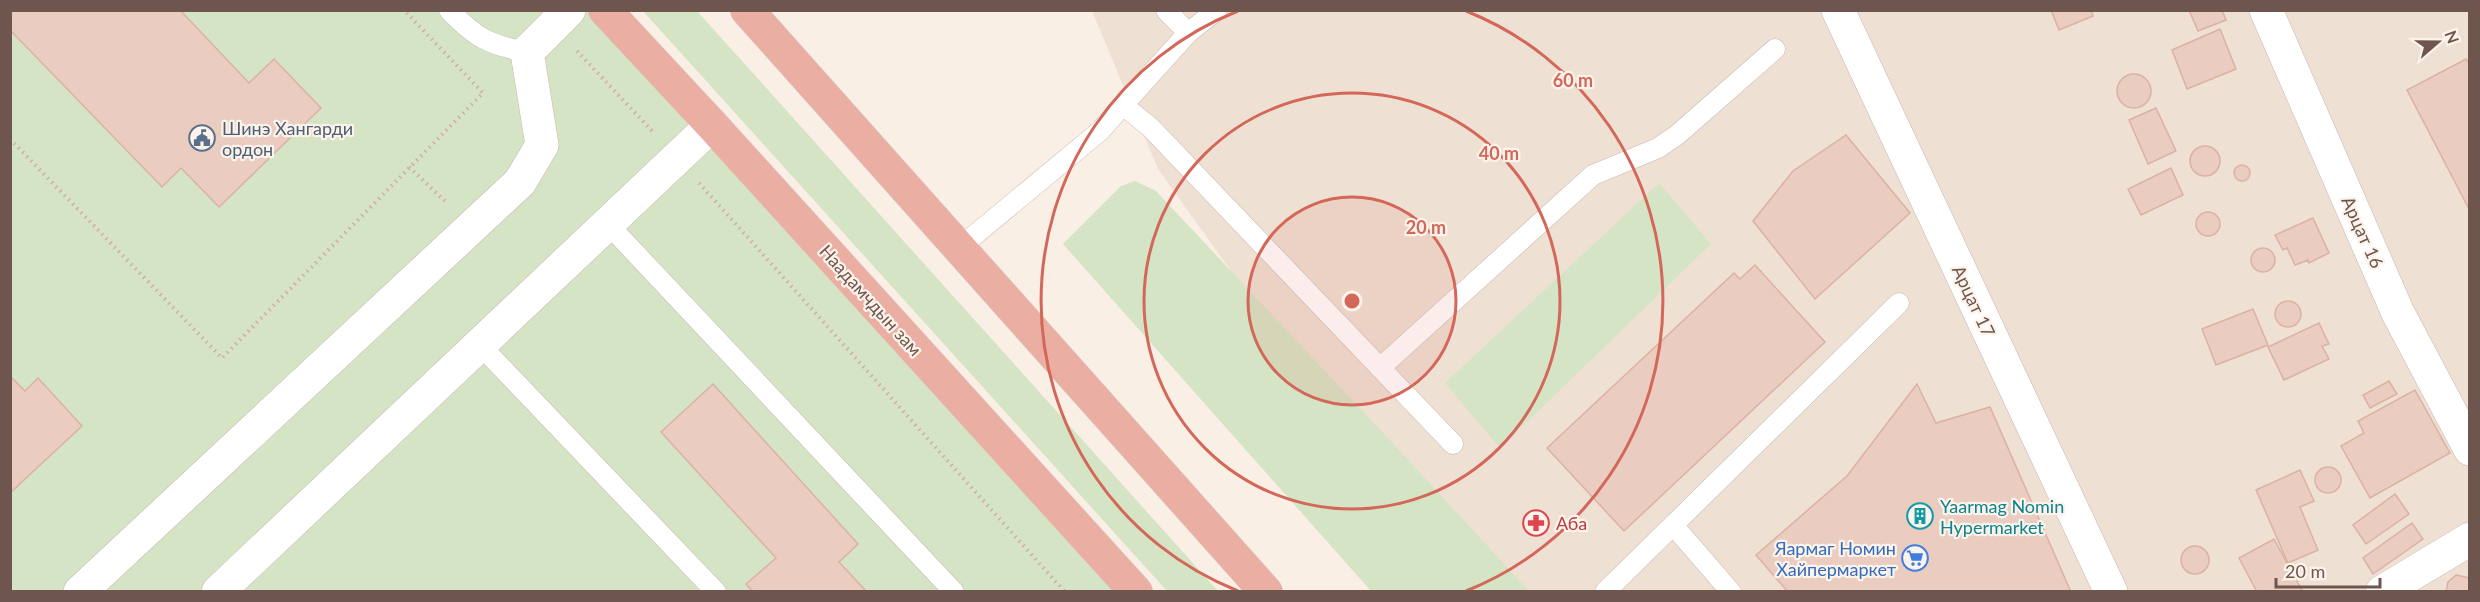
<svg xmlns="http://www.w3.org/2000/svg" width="2480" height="602" font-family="Lato,sans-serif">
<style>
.residential{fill:#efe0d4}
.green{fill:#d5e4c5}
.building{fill:#eaccc0;stroke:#dbb2a2;stroke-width:1.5}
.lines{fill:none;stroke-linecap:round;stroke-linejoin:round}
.lane-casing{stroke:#c8b6ac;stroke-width:21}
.street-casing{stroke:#c8b6ac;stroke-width:34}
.highway-casing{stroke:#d6cfcd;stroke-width:34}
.path{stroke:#cfafa3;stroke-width:4;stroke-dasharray:1.5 4.5;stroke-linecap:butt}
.lane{stroke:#fff;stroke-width:20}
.street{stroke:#fff;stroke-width:33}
.highway{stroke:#ebaea3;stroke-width:33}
.ring{fill:none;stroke:#d36759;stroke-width:3}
.labels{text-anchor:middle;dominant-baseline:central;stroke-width:4.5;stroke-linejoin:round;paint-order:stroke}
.service-label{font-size:18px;fill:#4e5e75;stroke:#fcf3ea;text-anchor:start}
.street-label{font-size:18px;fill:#6e554d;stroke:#fcf3ea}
.culture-label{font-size:18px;fill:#0d838f;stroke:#fcf3ea;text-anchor:start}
.health-label{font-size:18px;fill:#be3a42;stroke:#fcf3ea;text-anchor:start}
.shop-label{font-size:18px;fill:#366cbe;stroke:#fcf3ea;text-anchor:end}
.centre{fill:#d36759;stroke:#fcf3ea;stroke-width:3}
.ring-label{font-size:18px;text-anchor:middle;font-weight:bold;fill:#d36759;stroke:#fcf3ea;stroke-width:4.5;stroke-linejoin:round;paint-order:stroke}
</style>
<rect width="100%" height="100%" fill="#f9efe4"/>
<path class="residential" d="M1092 11H2469V591H1460L1158 169Z"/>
<g class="green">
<path d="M10 11H590L1131 591H11Z"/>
<path d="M643 11H697L1218 591H1167Z"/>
<path d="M1135 181 1156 191 1399 450 1529 591H1371L1063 244 1121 186Z"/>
<path d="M1659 183 1711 244 1500 448 1445 383Z"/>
</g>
<g class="building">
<path d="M10 10H180L249 83 274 59 321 108 219 207 181 168 162 187 10 30Z"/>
<path d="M2051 10H2091L2093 16 2059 30Z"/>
<path d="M2189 10H2222L2226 20 2198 31Z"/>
<path d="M2220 29 2236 69 2187 89 2172 50Z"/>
<path d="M2466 59 2470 65V211L2407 90Z"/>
<circle cx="2134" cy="91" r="17"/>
<path d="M2156 108 2176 151 2148 164 2129 120Z"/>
<path d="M1846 135 1910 213 1815 299 1753 221 1793 171Z"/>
<circle cx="2205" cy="161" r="15"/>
<circle cx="2242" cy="173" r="8"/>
<path d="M2171 168 2183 195 2141 215 2128 189Z"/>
<circle cx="2208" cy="224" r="12"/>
<path d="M2313 218 2329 253 2309 263 2308 260 2295 265 2287 248 2283 250 2275 235Z"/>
<circle cx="2263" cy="260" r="12"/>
<path d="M1755 265 1825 342 1624 531 1547 448 1734 273 1740 279Z"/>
<circle cx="2288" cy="314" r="13"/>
<path d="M2253 309 2268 345 2216 365 2202 329Z"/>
<path d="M2319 323 2329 344 2322 346 2329 359 2284 380 2268 347Z"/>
<path d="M10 376 25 391 38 378 82 426 10 493Z"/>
<path d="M2389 381 2397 394 2370 408 2363 395Z"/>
<path d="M713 384 858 544 839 562 867 592H753L746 584 776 558 661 432Z"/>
<path d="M1917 384 1936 423 1990 407 2071 592H1788L1756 555 1847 476Z"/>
<path d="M2415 390 2450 453 2370 498 2341 446 2364 433 2358 421Z"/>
<circle cx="2328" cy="480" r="13"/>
<path d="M2300 470 2314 501 2300 507 2318 550 2288 563 2256 490Z"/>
<path d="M2395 494 2409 514 2366 544 2353 525Z"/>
<path d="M2412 523 2423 539 2373 574 2363 558Z"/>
<path d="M2274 539 2303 592H2257L2239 558Z"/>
<circle cx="2195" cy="560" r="14"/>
<path d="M2456 575 2470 578V592H2446L2448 582Z"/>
</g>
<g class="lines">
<g class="lane-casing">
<g id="lane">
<path d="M449 10C476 38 489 45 527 52"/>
<path d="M1166 10 1188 33 1217 10"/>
<path d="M1123 105 1188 33"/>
<path d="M607 223 954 592"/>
<path d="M959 248 1100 131 1123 105 1151 128 1453 444"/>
<path d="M480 345 716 592"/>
<path d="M1380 368 1593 175 1658 148 1677 135 1775 49"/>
<path d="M1673 525 1731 592"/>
<path d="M1605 592 1899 303"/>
</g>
</g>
<g class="street-casing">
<g id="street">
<path d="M1838 10 2111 592"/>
<path d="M2266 10 2398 313 2470 449"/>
<path d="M80 592 520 182 542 145 527 52 569 10"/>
<path d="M218 592 712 125"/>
<path d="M2382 592 2470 539"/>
</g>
</g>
<g class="highway-casing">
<g id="highway">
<path d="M605 10 712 125 1136 592"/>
<path d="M747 10 1266 592"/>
</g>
</g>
<g class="path">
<path d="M577 51 654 133"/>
<path d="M10 139 222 358 483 93 404 10"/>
<path d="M409 167 448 204"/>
<path d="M699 183 1065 592"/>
</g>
<use href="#lane" class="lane"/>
<use href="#street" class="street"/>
<use href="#highway" class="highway"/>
</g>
<circle cx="1352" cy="301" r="104" fill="#d36759" fill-opacity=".12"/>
<g class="ring">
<circle cx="1352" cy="301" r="104"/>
<circle cx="1352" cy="301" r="208"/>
<path d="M1238 591A312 312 0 0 1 1238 11M1466 11A312 312 0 0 1 1466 591"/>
</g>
<defs>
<g id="civic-ring" transform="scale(1.35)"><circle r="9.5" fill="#fcf3ea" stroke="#5c6f8a" stroke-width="1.5"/><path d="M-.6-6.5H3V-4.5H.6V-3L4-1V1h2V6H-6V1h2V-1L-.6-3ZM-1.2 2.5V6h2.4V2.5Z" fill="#5c6f8a"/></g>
<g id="building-ring" transform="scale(1.35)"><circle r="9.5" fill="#fcf3ea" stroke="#0f9aa8" stroke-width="1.5"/><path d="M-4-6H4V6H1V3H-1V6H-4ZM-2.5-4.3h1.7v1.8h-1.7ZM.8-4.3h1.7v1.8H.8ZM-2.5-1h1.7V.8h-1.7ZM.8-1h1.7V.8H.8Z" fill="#0f9aa8"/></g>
<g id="pharmacy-ring" transform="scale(1.35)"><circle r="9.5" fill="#fcf3ea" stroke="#e0444e" stroke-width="1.5"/><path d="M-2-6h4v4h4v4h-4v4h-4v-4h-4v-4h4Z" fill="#e0444e"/></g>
<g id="supermarket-ring" transform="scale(1.35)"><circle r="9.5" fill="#fcf3ea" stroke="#3f7fe0" stroke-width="1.5"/><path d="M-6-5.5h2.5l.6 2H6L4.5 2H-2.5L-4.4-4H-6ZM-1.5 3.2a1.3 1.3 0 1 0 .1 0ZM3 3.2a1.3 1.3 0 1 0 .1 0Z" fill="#3f7fe0"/></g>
</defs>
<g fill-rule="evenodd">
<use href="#civic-ring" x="202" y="138"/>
<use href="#building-ring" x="1920" y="516"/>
<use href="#pharmacy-ring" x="1536" y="523"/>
<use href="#supermarket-ring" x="1915" y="558"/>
</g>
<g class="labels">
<g class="service-label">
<text x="222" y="128">Шинэ Хангарди<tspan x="222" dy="21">ордон</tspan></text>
</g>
<g class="street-label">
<text transform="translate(2363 232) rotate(66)">Арцат 16</text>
<text transform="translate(871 300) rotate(48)">Наадамчдын зам</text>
<text transform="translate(1974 301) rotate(65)">Арцат 17</text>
</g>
<g class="culture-label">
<text x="1940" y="506">Yaarmag Nomin<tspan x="1940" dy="21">Hypermarket</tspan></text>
</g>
<g class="health-label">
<text x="1556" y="523">Аба</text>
</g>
<g class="shop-label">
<text x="1896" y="548">Яармаг Номин<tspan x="1896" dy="21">Хайпермаркет</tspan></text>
</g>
</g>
<circle cx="1352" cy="301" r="9" class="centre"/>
<g class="ring-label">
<text x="1573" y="87">60 m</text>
<text x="1499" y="160">40 m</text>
<text x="1426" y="234">20 m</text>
</g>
<rect width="2480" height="602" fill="none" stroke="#6e554d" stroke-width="24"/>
<g transform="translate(2438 42) rotate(70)" stroke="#fcf3ea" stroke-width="4.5" paint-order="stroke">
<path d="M0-4.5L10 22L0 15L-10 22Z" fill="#6e554d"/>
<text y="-9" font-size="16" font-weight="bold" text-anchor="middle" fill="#6e554d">N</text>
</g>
<path d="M2276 578v9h104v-9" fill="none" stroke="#6e554d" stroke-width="3"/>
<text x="2285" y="578" font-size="18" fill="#6e554d" stroke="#fcf3ea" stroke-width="4.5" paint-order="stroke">20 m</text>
</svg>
